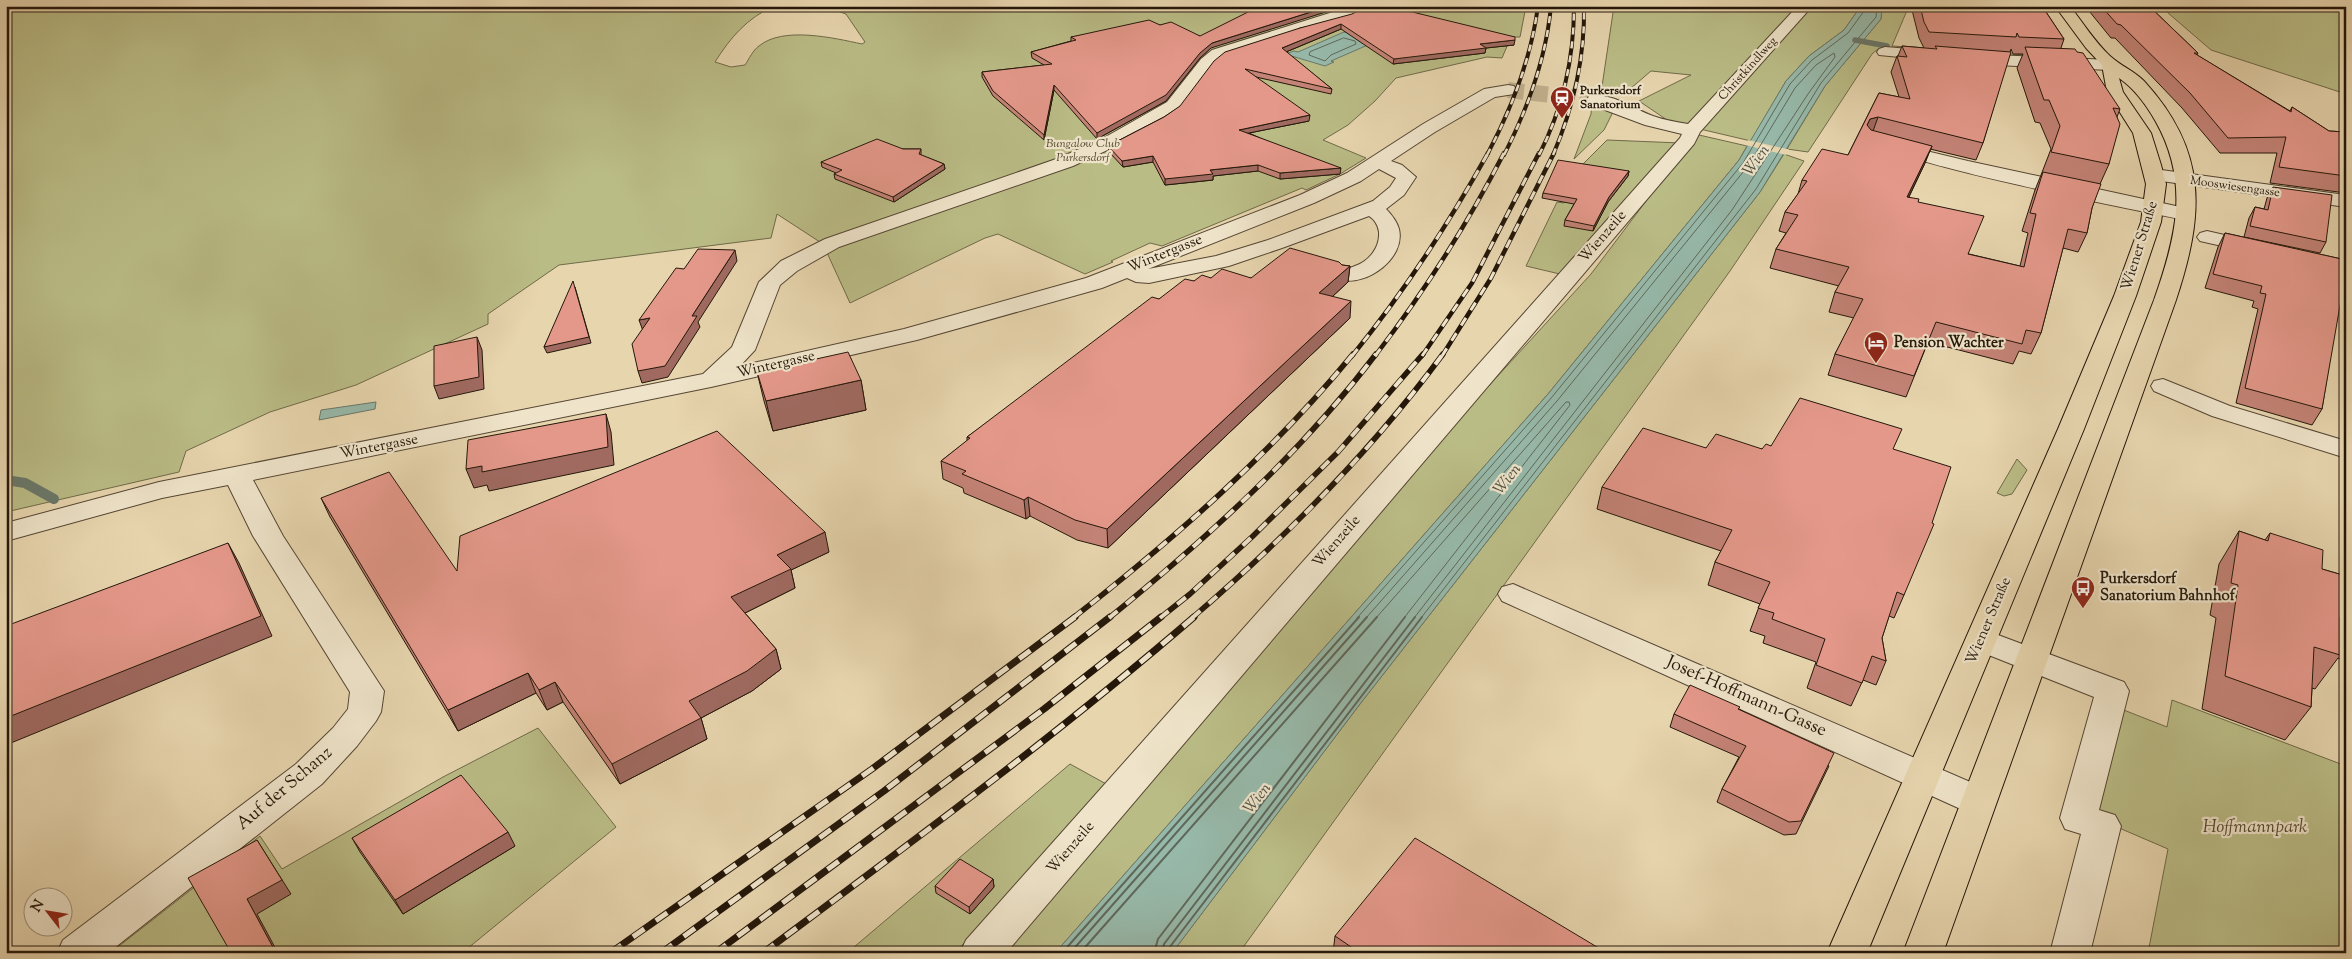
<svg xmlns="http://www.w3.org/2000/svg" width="2352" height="959" font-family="'Sorts Mill Goudy',serif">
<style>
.green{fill:#babc86;stroke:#6f6a48}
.water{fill:#97b9aa;stroke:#69786a}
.pier{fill:#e7d5ae}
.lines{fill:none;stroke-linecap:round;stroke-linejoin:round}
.shore-far1{stroke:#5e685a;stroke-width:1}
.shore{stroke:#5e685a;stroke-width:2}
.stream-far1{stroke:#69786a;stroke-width:5.5}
.stream{stroke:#69786a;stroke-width:10}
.minor-tunnel{stroke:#c0af8d;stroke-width:16;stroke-dasharray:16 8;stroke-linecap:butt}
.minor-casing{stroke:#554633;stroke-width:2}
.major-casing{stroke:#24170a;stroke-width:2}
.minor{fill:#efe4ca;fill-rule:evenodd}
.major{fill:#e7d5ae;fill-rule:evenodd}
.rail-far3-casing{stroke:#24170a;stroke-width:4}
.rail-far2-casing{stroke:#24170a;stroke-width:4.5}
.rail-far1-casing{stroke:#24170a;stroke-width:5.5}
.rail-casing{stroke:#24170a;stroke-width:7}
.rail-far3{stroke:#efe4ca;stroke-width:2.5;stroke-dasharray:7;stroke-linecap:butt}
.rail-far2{stroke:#efe4ca;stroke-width:3;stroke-dasharray:9;stroke-linecap:butt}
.rail-far1{stroke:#efe4ca;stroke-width:4;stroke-dasharray:11;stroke-linecap:butt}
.rail{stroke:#efe4ca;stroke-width:5;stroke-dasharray:14;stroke-linecap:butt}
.wall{fill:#c48377;stroke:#24170a;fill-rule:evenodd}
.shaded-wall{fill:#a06a61;stroke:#24170a}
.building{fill:#e4988a;stroke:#24170a}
.labels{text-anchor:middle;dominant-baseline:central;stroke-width:4.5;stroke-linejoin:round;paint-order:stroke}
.far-street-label{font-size:12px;fill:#24170a;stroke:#efe4ca}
.far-poi-label{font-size:12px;font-weight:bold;fill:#24170a;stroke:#efe4ca;text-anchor:start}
.far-park-label{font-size:12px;font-style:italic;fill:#51492f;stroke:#efe4ca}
.street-label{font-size:15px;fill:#24170a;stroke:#efe4ca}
.poi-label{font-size:15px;font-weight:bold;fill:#24170a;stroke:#efe4ca;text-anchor:start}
.water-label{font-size:16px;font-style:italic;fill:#4c5042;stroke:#efe4ca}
.near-street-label{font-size:18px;fill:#24170a;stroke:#efe4ca}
.near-park-label{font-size:18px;font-style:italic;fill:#51492f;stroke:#efe4ca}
</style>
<rect width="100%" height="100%" fill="#e7d5ae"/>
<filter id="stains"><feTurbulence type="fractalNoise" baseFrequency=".004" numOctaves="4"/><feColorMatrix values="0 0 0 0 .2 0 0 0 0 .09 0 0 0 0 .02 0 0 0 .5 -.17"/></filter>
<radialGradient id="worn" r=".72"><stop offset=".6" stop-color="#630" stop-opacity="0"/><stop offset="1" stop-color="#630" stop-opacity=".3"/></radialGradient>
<g class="green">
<path d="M6 6H774C747 18 730 38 715 62L731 67 745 65C749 59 753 50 759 46 783 26 834 38 862 44L865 42 846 14 823 6H1526L1520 37H1511L1502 58 1487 57 1396 78 1375 101 1348 125 1323 140 1366 158 1340 174 1306 190 1302 188 1162 246 1150 243 1111 261 1113 262 1085 274 998 234 985 238 850 303 823 244 777 214 771 238 559 265 488 314V324L356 385 270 412 186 451 179 472 6 512Z"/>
<path d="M1614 6H1861L1844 30 1809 56 1786 81 1751 141 1670 122 1639 101 1691 75 1651 71 1623 95 1601 93Z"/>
<path d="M1882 6 1908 8 1892 46 2071 58 1958 56 1878 49 1872 54 1808 152 1787 149 1825 86 1881 19Z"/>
<path d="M2160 6H2346V94L2211 50Z"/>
<path d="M1592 103 1609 108 1612 114 1604 130 1574 159 1591 114Z"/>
<path d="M1699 135 1747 146 1739 160 1548 394 1055 953H1000L1484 391 1591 274 1662 180Z"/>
<path d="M1607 140 1681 143 1564 275 1526 266 1557 202 1564 203 1579 168Z"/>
<path d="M1784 154 1804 161 1730 271 1239 953H1172L1360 704 1760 192Z"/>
<path d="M2017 459 2027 470 2012 494 2004 496 1997 493Z"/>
<path d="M2172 700 2346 766V953H2148L2168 849 2089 815 2116 707 2167 727Z"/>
<path d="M538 728 616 827 462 953H110L260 836 282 869 443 777Z"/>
<path d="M1070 764 1108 785 955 953H847Z"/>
</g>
<g class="water">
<path d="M1861 6H1882L1881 19 1825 86 1760 192 1360 704 1172 953H1055L1548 394 1739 160 1786 81 1809 56 1844 30Z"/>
<path d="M1344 32 1377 41 1331 61 1334 62 1325 66 1285 54 1294 51 1298 52Z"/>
<path d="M376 402 375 409 319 420 321 410Z"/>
</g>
<path class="pier" d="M1748 140 1787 149H1789L1786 155 1745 145Z"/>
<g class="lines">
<g class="shore-far1">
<path d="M1344 38 1355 41 1356 44 1331 55 1325 61 1309 55 1310 52Z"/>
<path d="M1357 618 1552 397 1743 163 1790 84 1812 60 1848 33 1864 11 1865 6"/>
<path d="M1366 618 1557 401 1748 166 1795 88 1816 65 1834 53 1835 57 1808 94 1732 210 1414 618"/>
<path d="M1376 618 1566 402H1569L1570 405 1404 618"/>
<path d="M1421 618 1756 189 1821 83 1876 17 1877 6"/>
</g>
<g class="shore">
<path d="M1062 953 1359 617"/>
<path d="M1070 953 1367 617"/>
<path d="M1080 953 1377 617"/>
<path d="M1154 953 1158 939 1405 617"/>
<path d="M1162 953 1164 944 1415 617"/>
<path d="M1168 953 1169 948 1422 617"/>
</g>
<path class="stream-far1" d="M1855 40 1887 46"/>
<path class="stream" d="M6 480 25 483 54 499"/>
<path class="minor-tunnel" d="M1508 90 1595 100"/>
<g class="minor-casing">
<g id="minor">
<path d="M1352 6H1372L1351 17 1299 31 1224 56 1213 65 1179 110 1163 121 1114 147 1073 166 839 247 797 271 780 285 755 350 740 366 904 329 1086 278 1300 195 1347 173 1423 124 1484 89 1508 85 1514 86 1516 90 1514 94 1495 97 1435 132 1391 161 1402 165 1416 177 1404 195 1386 209C1392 215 1397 222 1399 229 1406 258 1367 286 1341 280L1338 275C1343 269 1348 269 1355 266 1369 261 1380 248 1379 232 1378 225 1375 220 1369 216L1282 248 1229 266 1149 283 1136 282 1127 278 1102 288 917 340 711 387 253 480 283 536 384 691 381 712 376 721 357 746 322 784 108 953H57L63 940 296 764 333 728 348 709 350 692 253 536 228 485 162 498 6 541V523L159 482 703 374 732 347 759 282 781 261 825 239 1059 158 1102 139 1167 102 1201 59 1212 50ZM1379 169 1396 178 1390 187 1373 201 1268 240 1216 256 1148 269 1314 203 1361 181Z"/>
<path d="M1793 6H1807V12L1700 132 1694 144 1006 953H960L966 940 1680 138 1682 134 1645 125 1589 104 1587 100 1589 96C1609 91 1634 109 1653 116 1664 120 1676 122 1688 124L1793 11Z"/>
<path d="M1885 47 1973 54 2110 60 2116 62 2118 65 2116 68 2110 70 1973 64 1879 55 1877 52 1879 49Z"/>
<path d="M1893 140 1910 144 1918 149 1968 161 2185 208 2192 210 2195 214 2192 218 2185 220C2146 212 1896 163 1884 145L1887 141Z"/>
<path d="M2154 169 2346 195V207L2147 179 2144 175 2147 171Z"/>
<path d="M2207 231 2264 244 2268 248 2264 252 2257 254 2200 241 2197 237 2200 233Z"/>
<path d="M2163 379 2230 406 2346 441V458L2212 416 2154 391 2151 386 2154 381Z"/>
<path d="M1513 584 1991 791 1996 801 1991 811 1978 816 1965 811 1502 601 1498 594 1502 587Z"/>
<path d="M1982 629 2124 682 2129 691 2099 810 2115 815 2121 826 2090 953H2050L2081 834 2065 829 2060 818 2094 697 1971 648 1966 640 1971 632Z"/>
</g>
</g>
<g class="major-casing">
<path id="major" d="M2055 6H2070C2083 23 2095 42 2110 56 2121 66 2134 71 2144 81 2209 152 2204 215 2176 300L1943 953H1903L2154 300C2176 238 2190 183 2156 122 2147 106 2135 89 2119 78L2123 92 2151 133 2161 165 2166 184 2161 222 2136 296 2084 429 1867 953H1827L2058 429 2114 296 2141 222 2146 184 2133 133 2107 92 2102 65 2086 48Z"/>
</g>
<use href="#minor" class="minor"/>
<use href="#major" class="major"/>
<g class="rail-far3-casing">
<g id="rail-far3">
<path d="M1487 155C1512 108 1531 59 1538 6"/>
<path d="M1504 155C1528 108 1546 59 1551 6"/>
<path d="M1539 155C1563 108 1574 58 1574 6"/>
<path d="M1553 155C1574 106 1585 59 1584 6"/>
</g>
</g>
<g class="rail-far2-casing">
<g id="rail-far2">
<path d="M1352 356C1403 293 1448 225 1488 153"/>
<path d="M1375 356C1424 292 1467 225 1504 153"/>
<path d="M1422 356 1472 283 1539 153"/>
<path d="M1442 356 1491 278 1554 153"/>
</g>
</g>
<g class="rail-far1-casing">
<g id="rail-far1">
<path d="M1073 618C1175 538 1271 454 1353 354"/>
<path d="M1109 618C1206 539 1300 454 1376 354"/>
<path d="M1160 618 1190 594 1253 536 1338 452 1423 354"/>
<path d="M1192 618C1285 538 1370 453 1443 354"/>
</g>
</g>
<g class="rail-casing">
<g id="rail">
<path d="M610 953 872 769 1075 617"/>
<path d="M661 953 884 791 1110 617"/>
<path d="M715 953 1044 709 1161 617"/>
<path d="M763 953C909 844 1056 736 1194 617"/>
</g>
</g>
<use href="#rail-far3" class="rail-far3"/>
<use href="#rail-far2" class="rail-far2"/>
<use href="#rail-far1" class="rail-far1"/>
<use href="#rail" class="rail"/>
</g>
<g class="wall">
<path d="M1911 6H2042L2064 39 2061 48 2120 109 2117 117 2109 164 2100 184 2092 208 2087 233 2078 252 2063 248 2041 333 2031 354 2019 351 2013 364 1928 342 1906 397 1828 375 1835 354 1854 318 1829 312 1835 292 1839 286 1770 268 1776 249 1786 233 1779 231 1785 212 1798 194 1802 180 1848 155 1879 93 1899 97 1891 72 1897 56H1898L1902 46 1924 48 1919 38ZM2011 49 2013 54H2023L2017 68 2035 122 2040 123 2051 149 2041 175 2035 190 2022 231 2028 233 2020 266 1969 254 1918 202 1909 197 1925 163 1930 149 1976 160 1983 143Z"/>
<path d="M2085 6H2149L2198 53 2197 55 2290 111 2292 107 2329 131 2346 132V193L2270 183 2277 153H2220L2182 108 2115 38H2111Z"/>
<path d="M1402 10 1514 45 1486 48 1485 53 1393 64 1341 29 1286 52 1332 89 1331 94 1256 77 1309 121 1249 133 1340 174 1280 179 1258 171 1213 176V180L1165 185 1153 162 1123 167 1109 152 1108 146 1164 117 1300 28Z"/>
<path d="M1160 25 1200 36 1211 48 1200 58 1166 101 1097 139 1054 90 1044 140 993 96 982 77V72L1044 65 1032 58 1031 52 1071 41V37Z"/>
<path d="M903 149H921V155L944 164 945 169 894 202 835 179 834 174 836 173 822 167 821 162Z"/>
<path d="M1629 171 1628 176 1608 202 1593 231 1564 226 1565 220 1574 204 1542 198 1543 193Z"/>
<path d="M2273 187 2326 242 2320 253 2244 237 2249 218 2255 207 2264 209 2267 198Z"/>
<path d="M2225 233 2346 260 2322 409 2312 425 2236 403 2258 309 2252 307 2254 301 2205 288 2218 247Z"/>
<path d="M1342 265 1350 266 1348 282 1333 296 1350 318 1108 548 1077 540 1030 516 1026 519 964 493 963 488 943 479 941 461 967 441V437L1159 299 1194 281 1211 278H1251Z"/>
<path d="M757 372 861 380 866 410 773 431 764 401Z"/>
<path d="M1771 446 1893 450 1904 595 1894 618 1889 616 1882 638 1886 661 1876 685 1863 680 1851 706 1807 688 1816 662 1763 643 1765 636 1750 631 1760 604 1708 585 1715 562 1721 551 1597 509 1602 487 1706 448 1762 449Z"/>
<path d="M321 498 457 571 829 552 791 570 795 588 745 613 776 649 781 669 752 691 701 718 707 739 620 784 563 702 547 710 536 693 458 731 330 517Z"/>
<path d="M2239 531 2265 540 2270 533 2322 569 2346 576V661L2338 658 2315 689 2312 688 2311 707 2285 740 2202 709 2216 618 2210 615 2219 564Z"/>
<path d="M1739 709 1829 766 1796 834 1784 835 1717 802 1722 789 1739 757 1670 727 1674 714Z"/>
<path d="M352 838 515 846 403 914 360 852Z"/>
<path d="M993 879 994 887 970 914 936 893 935 886Z"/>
<path d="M1335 936 1607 953H1333Z"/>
</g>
<g class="shaded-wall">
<path d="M1330 6H1345L1211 48 1200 58 1166 101 1097 139V133L1212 43Z"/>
<path d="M1399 6H1409L1395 13 1396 8Z"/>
<path d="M1341 24V29L1281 54 1282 48Z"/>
<path d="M1515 40 1514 45 1486 48 1485 53 1393 64 1394 59 1480 44Z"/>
<path d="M1054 85V90L1044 140V135Z"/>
<path d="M1310 115 1309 121 1239 135V130Z"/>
<path d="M1878 117 1872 134 1867 125 1870 119Z"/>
<path d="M1932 146 1925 163 1900 215 1907 197Z"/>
<path d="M1153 156V162L1123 167 1122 161Z"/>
<path d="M944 164 945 169 894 202 893 197Z"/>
<path d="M1258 165V171L1213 176V180L1165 185V179L1210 170Z"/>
<path d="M1341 168 1340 174 1280 179V173Z"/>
<path d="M1629 171 1628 176 1608 202 1593 231 1594 226 1609 197Z"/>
<path d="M735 250 737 261 698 322 700 327 668 377 642 383 638 371 692 316Z"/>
<path d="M1350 266 1348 282 1318 310 1319 293Z"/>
<path d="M575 287 591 343 547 353 544 347Z"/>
<path d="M1351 301 1350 318 1108 548 1107 529Z"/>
<path d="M650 318 643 331 639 320Z"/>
<path d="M477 337 482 350 484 389 439 399 434 386Z"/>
<path d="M861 380 866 410 773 431 766 401Z"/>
<path d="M606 414 611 432 614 465 489 491 487 485 474 488 466 469Z"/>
<path d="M1028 497 1030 516 1026 519 1024 500Z"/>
<path d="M825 532 829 552 791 570 795 588 737 617 731 597 777 555Z"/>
<path d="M228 543 239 563 272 636 6 745V718Z"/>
<path d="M776 649 781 669 752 691 701 718 707 739 620 784 612 764 689 701Z"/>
<path d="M528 673 536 693 458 731 448 710Z"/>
<path d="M555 682 563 702 547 710 539 690Z"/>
<path d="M508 832 515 846 403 914 395 900Z"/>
<path d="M257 840 291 894 257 914 278 953H276L247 899Z"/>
<path d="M993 879 994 887 970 914 969 907Z"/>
</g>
<g class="building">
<path d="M1260 6H1330L1212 43 1200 53 1166 95 1097 133 1054 85 1044 135 993 91 982 72 1052 64 1031 52 1076 40 1071 37 1149 20 1160 25 1171 22 1200 36Z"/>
<path d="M1367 6H1399L1396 8 1515 37V40L1480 44 1486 48 1394 59 1341 24 1282 48 1332 89 1245 69 1310 115 1239 130 1341 168 1280 173 1258 165 1210 170 1213 174 1165 179 1153 156 1122 161 1108 146 1164 117 1180 106 1214 61 1225 52 1300 28 1352 14Z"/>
<path d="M1920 6H2042L2064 39 2019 37 2017 33 2016 37 1929 32 1924 22Z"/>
<path d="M2101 6H2149L2198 53H2194L2291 112 2292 107 2329 131 2346 132V176L2279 167 2286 137 2228 138 2190 93 2121 25 2117 24Z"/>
<path d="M1902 46 1937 49 1935 46 2011 52 1983 143 1878 117 1870 119 1867 125 1871 130 1932 146 1907 197 1919 199 1918 202 1984 216 1968 254 2024 267 2036 214 2030 213 2043 172 2101 184 2092 208 2087 233 2068 229 2041 333 2026 330 2022 344 1936 322 1914 376 1835 354 1863 299 1835 292 1849 267 1776 249 1798 215 1785 212 1807 181 1802 180 1822 149 1848 155 1879 93 1910 99 1897 56 1907 57Z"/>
<path d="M2025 47 2075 49 2077 52 2083 53 2120 109 2113 108 2120 124 2109 164 2051 152 2060 126 2049 100H2044Z"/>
<path d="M877 139 903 149H921L919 154 944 164 893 197 834 174 842 170 821 162Z"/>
<path d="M1558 160 1629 171 1609 197 1594 226 1565 220 1577 199 1543 193Z"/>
<path d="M2273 187 2332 195 2326 242 2250 226 2255 207 2268 210Z"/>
<path d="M2225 233 2346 260V271L2322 409 2245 388 2266 294 2260 293 2262 286 2213 274Z"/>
<path d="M1290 248 1339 262 1342 265 1350 266 1319 293 1351 301 1107 529 1075 520 1028 497 1024 500 962 474 966 471 941 461 970 438 967 437 1152 297 1159 299 1185 279 1194 281 1202 275 1211 278 1222 269 1251 278Z"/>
<path d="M698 249 735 250 692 316H697L665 366 638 371 632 344 650 318 639 320 676 268 684 269Z"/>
<path d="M573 281 589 337 544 347Z"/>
<path d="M477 337 479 377 434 386V346Z"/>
<path d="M848 352 861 380 766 401 757 372Z"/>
<path d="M1800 398 1902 429 1893 449 1951 467 1932 523 1934 524 1904 595 1897 592 1882 638 1886 661 1872 656 1862 683 1816 665 1825 639 1772 619 1774 613 1758 608 1770 582 1715 562 1732 530 1602 487 1643 428 1706 448 1716 434 1762 449 1766 444 1771 446Z"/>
<path d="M606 414 608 447 482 472V466L466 469 468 440Z"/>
<path d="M717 431 825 532 777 555 791 569 731 597 776 649 747 671 689 701 701 718 612 764 555 682 539 690 528 673 448 710 321 498 389 472 457 571 460 536Z"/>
<path d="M2239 531 2268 541 2270 533 2323 550 2322 569 2346 576V619L2340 617V655L2314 647 2311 707 2225 676 2238 585 2231 583Z"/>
<path d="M228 543 261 616 6 718V626Z"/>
<path d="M1690 685 1740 707 1738 709 1834 753 1801 821 1789 822 1722 789 1746 746 1674 714Z"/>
<path d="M461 775 508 832 395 900 352 838Z"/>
<path d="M1415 838 1607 953H1360L1335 936Z"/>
<path d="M257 840 282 880 247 899 276 953H226L230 951 188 878Z"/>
<path d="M960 859 993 879 969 907 935 886Z"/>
</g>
<defs>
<g id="station-pin" transform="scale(1.25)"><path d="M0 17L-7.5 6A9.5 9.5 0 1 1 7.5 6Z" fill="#8f2418" stroke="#efe4ca"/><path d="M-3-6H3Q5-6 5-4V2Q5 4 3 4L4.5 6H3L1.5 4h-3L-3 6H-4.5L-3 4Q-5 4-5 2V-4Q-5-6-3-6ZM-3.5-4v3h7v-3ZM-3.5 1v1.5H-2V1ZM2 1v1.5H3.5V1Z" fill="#fff"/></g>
<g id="hotel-pin" transform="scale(1.25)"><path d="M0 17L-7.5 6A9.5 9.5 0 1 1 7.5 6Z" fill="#8f2418" stroke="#efe4ca"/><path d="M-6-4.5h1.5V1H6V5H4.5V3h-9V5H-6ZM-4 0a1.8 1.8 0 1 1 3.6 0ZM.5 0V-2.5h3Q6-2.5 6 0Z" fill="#fff"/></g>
<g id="bus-pin" transform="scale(1.25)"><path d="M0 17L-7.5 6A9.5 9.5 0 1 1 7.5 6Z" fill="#8f2418" stroke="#efe4ca"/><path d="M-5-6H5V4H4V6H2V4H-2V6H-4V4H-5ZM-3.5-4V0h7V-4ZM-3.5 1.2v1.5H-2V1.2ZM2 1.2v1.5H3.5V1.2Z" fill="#fff"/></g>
</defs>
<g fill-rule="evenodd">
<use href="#station-pin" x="1562" y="98"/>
<use href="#hotel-pin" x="1876" y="343"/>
<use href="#bus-pin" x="2083" y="588"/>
</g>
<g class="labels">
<g class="far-street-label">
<text transform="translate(1748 69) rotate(-48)">Christkindlweg</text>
<text transform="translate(2235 187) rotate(8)">Mooswiesengasse</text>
</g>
<g class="far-poi-label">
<text x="1580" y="91">Purkersdorf<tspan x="1580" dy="14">Sanatorium</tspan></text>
</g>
<g class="far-park-label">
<text x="1083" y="144">Bungalow Club<tspan x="1083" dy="14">Purkersdorf</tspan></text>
</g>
<g class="street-label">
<text transform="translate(1603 237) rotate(-49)">Wienzeile</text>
<text transform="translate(2140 246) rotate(-73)">Wiener Straße</text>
<text transform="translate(1165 254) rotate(-22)">Wintergasse</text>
<text transform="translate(776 365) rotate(-13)">Wintergasse</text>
<text transform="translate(379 447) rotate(-11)">Wintergasse</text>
<text transform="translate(1337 542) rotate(-49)">Wienzeile</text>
<text transform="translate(1989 621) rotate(-67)">Wiener Straße</text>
<text transform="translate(1071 848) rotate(-49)">Wienzeile</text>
</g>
<g class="poi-label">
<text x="1894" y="343">Pension Wachter</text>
<text x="2100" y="579">Purkersdorf<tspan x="2100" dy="17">Sanatorium Bahnhof</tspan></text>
</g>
<g class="water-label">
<text transform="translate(1757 161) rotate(-54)">Wien</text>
<text transform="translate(1508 480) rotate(-52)">Wien</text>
<text transform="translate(1258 799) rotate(-52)">Wien</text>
</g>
<g class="near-street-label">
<text transform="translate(1746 697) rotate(24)">Josef-Hoffmann-Gasse</text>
<text transform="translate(285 789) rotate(-40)">Auf der Schanz</text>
</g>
<g class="near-park-label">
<text x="2255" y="828">Hoffmannpark</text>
</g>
</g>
<rect width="2352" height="959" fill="none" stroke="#e7d5ae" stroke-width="25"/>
<rect x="8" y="8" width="2337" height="944" fill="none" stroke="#24170a" stroke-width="2.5"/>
<rect x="12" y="12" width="2327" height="934" fill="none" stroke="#24170a"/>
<g transform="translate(48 912) rotate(301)"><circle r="24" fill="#efe4ca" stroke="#9e927d"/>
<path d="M0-4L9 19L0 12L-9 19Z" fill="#8f2418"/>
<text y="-8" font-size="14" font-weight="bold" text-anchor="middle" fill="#24170a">N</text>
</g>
<rect width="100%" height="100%" filter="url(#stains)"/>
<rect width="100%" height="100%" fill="url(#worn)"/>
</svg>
